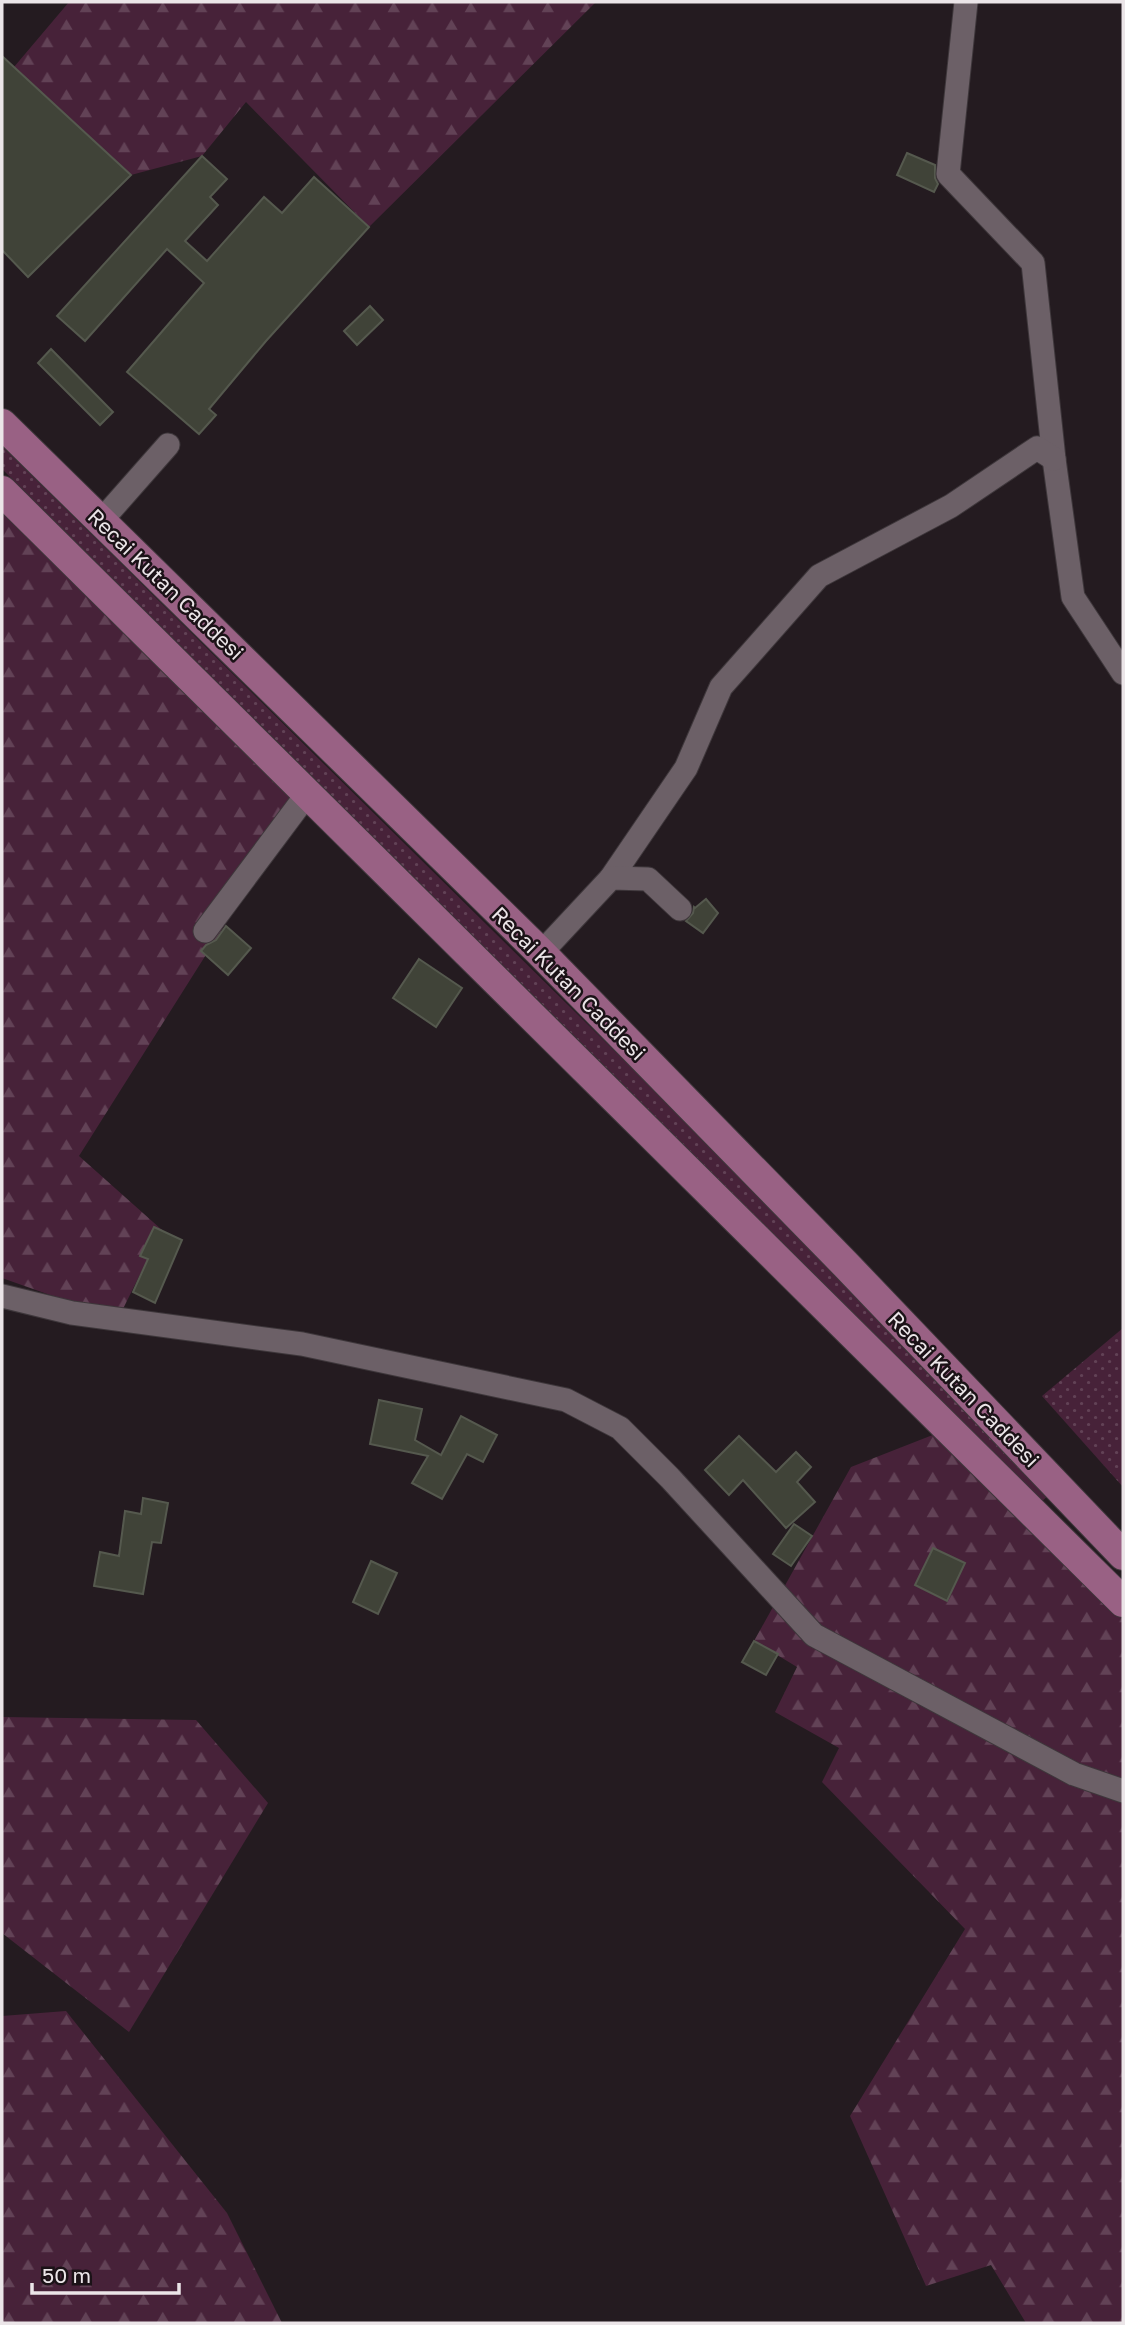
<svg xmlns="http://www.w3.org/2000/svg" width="1125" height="2325" font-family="'Golos Text',sans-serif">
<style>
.grass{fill:url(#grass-dots)}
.forest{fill:url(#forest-firs)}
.building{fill:#404338;stroke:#55594e;stroke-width:2}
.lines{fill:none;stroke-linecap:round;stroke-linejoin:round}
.minor-casing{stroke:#3e373b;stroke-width:25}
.major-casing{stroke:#3e373b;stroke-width:32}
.minor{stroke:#6c6067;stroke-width:23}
.major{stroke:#996184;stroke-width:30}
.labels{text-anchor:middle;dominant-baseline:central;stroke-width:5;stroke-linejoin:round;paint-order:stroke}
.street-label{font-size:21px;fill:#ebe5e8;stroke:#1b1217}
</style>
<defs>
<pattern id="grass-dots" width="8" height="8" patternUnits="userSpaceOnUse" patternTransform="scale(1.75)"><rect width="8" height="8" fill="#472239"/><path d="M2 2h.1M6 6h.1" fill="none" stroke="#624256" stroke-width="1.8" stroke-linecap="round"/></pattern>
<pattern id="forest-firs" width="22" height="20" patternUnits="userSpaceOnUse" patternTransform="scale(1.75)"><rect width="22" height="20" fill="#472239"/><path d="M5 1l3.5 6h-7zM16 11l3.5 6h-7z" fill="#624256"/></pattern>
</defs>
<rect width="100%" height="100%" fill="#241b20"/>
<g class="grass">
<path d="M2 446 647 1083 1051 1493 1039 1504 638 1099 2 469Z"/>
<path d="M1123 1328V1487L1042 1396Z"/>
</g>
<g class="forest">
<path d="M69 2H596L369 227 246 102 202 156 131 175 14 67Z"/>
<path d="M2 489 308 793 79 1156 162 1230 118 1319 2 1278Z"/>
<path d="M948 1429 1123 1599V2323H1026L991 2265 926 2286 850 2116 965 1929 822 1782 839 1748 775 1712 797 1667 754 1641 851 1467Z"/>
<path d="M2 1717 196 1720 268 1803 129 2032 2 1933Z"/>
<path d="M66 2011 227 2213 282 2323H2V2016Z"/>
</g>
<g class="building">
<path d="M2 56 131 175 28 277 2 250Z"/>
<path d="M907 153 935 165V178L938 184 934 192 897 175Z"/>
<path d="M202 156 227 179 210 197 218 205 185 241 207 261 264 197 282 213 314 177 369 227 266 341 209 409 216 415 199 434 127 372 204 283 167 249 85 341 57 316Z"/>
<path d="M370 306 383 320 357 345 344 331Z"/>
<path d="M51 349 113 412 100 425 38 363Z"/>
<path d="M706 899 718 913 703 933 686 921 693 913 694 907 695 908Z"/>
<path d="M226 926 251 948 228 975 201 951 206 945 216 940Z"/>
<path d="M419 959 462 988 436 1027 393 998Z"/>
<path d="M154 1227 182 1240 155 1303 133 1292 148 1259 140 1256Z"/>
<path d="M379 1400 422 1409 415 1440 441 1455 461 1416 497 1435 483 1462 467 1454 442 1499 412 1483 428 1456 370 1444Z"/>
<path d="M739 1436 776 1472 796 1452 811 1467 797 1482 815 1502 786 1528 743 1480 729 1495 705 1470Z"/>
<path d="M143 1498 168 1503 161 1543 152 1542 143 1594 94 1586 100 1552 119 1556 125 1511 141 1514Z"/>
<path d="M794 1524 812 1536 791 1566 773 1554Z"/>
<path d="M933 1548 965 1563 947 1601 915 1585Z"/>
<path d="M371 1561 397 1573 378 1614 353 1602Z"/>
<path d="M754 1641 778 1654 766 1675 742 1662Z"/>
</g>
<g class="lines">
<g class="minor-casing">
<g id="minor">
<path d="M966 2 948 174 1033 263 1054 459 1073 597 1123 673"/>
<path d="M101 521 168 445"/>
<path d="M611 878 686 768 721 687 819 576 951 506 1037 448 1054 459"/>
<path d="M205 931 308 793"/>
<path d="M541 953 611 878 648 879 680 909"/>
<path d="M2 1296 72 1313 302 1344 566 1400 620 1428 670 1478 814 1635 1074 1774 1123 1791"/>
</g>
</g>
<g class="major-casing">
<g id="major">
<path d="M2 424 541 953 846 1265 1123 1555"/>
<path d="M2 491 1123 1602"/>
</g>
</g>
<use href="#minor" class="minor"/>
<use href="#major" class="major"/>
</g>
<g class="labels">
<g class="street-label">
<text transform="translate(166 584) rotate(44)">Recai Kutan Caddesi</text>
<text transform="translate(569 983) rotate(45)">Recai Kutan Caddesi</text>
<text transform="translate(964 1389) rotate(46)">Recai Kutan Caddesi</text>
</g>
</g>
<rect width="1125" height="2325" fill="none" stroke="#ebe5e8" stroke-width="7"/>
<path d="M32 2283v10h147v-10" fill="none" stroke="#ebe5e8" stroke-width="3.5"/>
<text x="42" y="2283" font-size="21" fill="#ebe5e8" stroke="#1b1217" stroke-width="5" paint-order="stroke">50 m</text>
</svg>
